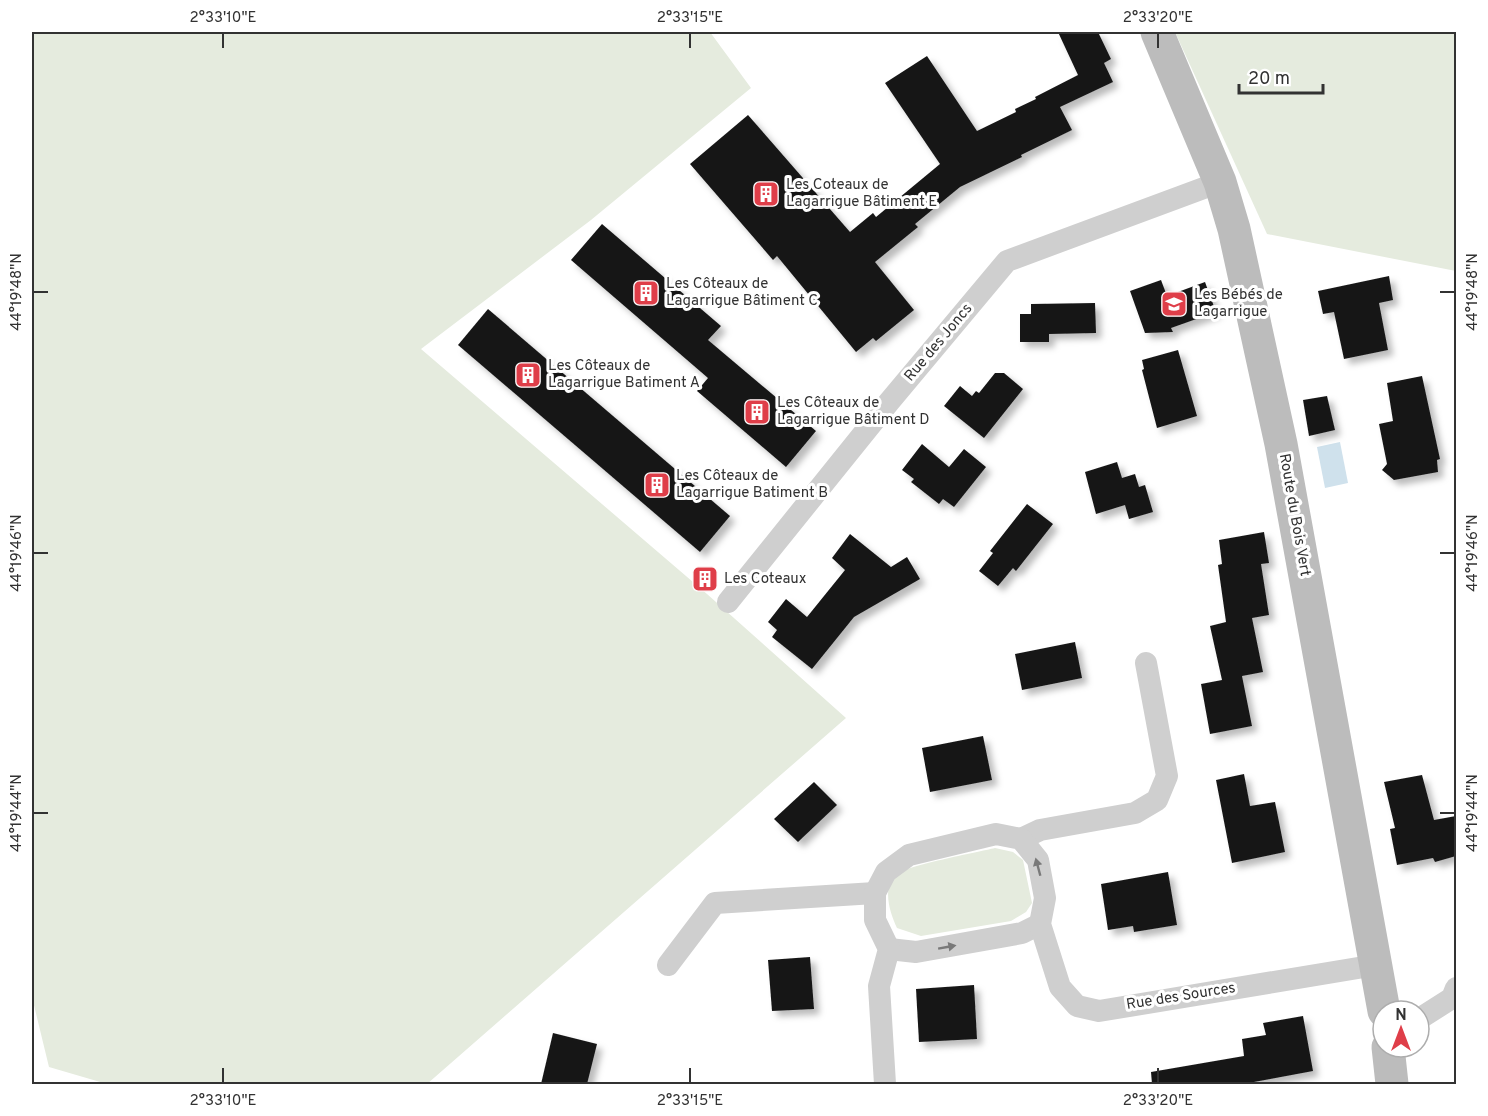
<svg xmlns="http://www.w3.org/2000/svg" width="1488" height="1116" font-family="Overpass,sans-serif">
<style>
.green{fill:#e5ebde}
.water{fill:#cfe1ec}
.building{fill:#191919;filter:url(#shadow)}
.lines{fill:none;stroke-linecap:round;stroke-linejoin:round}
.street{stroke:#cfcfcf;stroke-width:22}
.secondary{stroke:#bcbcbc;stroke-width:33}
.oneway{fill:#797979}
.ticks{fill:none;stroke:#323232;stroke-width:2}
.labels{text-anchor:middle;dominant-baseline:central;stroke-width:6;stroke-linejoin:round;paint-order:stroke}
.poi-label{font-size:15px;fill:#323232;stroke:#fff;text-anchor:start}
.street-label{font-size:15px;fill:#323232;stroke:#fff}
.neatline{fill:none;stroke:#323232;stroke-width:2}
.ticks-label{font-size:15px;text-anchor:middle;fill:#323232}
</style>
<defs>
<filter id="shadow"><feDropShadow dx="5.5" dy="5.5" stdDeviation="3" flood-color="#0004"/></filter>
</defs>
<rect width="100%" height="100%" fill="#fff"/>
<g class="green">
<path d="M32 32H710L751 88 591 220 421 349 707 594 846 718 427 1084H107L49 1067 32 997Z"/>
<path d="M1175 32H1456V271L1267 234Z"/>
<path d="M995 848 1013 852 1023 860 1032 903 1026 912 1011 921 921 936 897 928C890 913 882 889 895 875 904 866 978 852 995 848Z"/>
</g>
<path class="water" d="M1340 442 1348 483 1325 488 1317 447Z"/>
<g class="building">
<path d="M1058 32H1098L1111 59 1104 63 1113 82 1060 107 1072 130 1021 155 1022 157 960 187 915 224 918 227 875 262 914 310 876 341 873 338 856 352 777 256 773 260 690 164 748 115 850 232 873 213 876 217 940 164 885 83 927 56 977 131 1016 112 1015 109 1036 99 1035 97 1078 75Z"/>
<path d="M602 224 721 326 708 340 816 431 786 467 697 391 708 378 571 260Z"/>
<path d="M1389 276 1393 300 1379 303 1388 350 1344 359 1334 312 1323 314 1318 291Z"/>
<path d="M1161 280 1167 296 1205 282 1216 312 1171 328 1173 332 1145 333 1130 291Z"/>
<path d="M1095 303 1096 333 1049 334V342H1020V314H1031V304Z"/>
<path d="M488 309 730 516 700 552 458 345Z"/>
<path d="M1178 350 1197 416 1157 428 1142 370 1144 369 1142 360Z"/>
<path d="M995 373H1004L1023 389 984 438 944 406 960 386 972 396 976 391 979 393Z"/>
<path d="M1422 376 1440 459 1437 460 1438 472 1394 480 1382 470 1387 464 1379 424 1393 421 1387 383Z"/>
<path d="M1327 396 1335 430 1309 436 1303 400Z"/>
<path d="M922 444 949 467 964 449 986 467 954 507 943 499 939 504 911 482 914 479 902 470Z"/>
<path d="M1117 462 1122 478 1135 474 1139 487 1145 485 1153 512 1129 519 1125 505 1096 514 1085 472Z"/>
<path d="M1027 504 1053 524 1016 571 1013 568 998 586 979 571 993 553 990 551Z"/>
<path d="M1264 532 1269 563 1261 564 1269 615 1252 618 1263 672 1242 676 1252 726 1210 734 1201 684 1222 680 1210 626 1226 622 1218 565 1222 564 1219 540Z"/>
<path d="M850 534 891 567 907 557 920 579 854 617 812 669 772 637 777 630 768 622 786 599 807 617 845 570 832 558Z"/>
<path d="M1075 642 1082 678 1022 690 1015 654Z"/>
<path d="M983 736 992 780 930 792 922 748Z"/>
<path d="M1244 774 1250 806 1275 802 1285 852 1232 863 1216 780Z"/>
<path d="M1422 775 1434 820 1456 816V856L1435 862 1433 858 1397 865 1390 829 1395 828 1384 782Z"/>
<path d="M814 782 837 805 798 842 774 819Z"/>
<path d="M1168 872 1177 925 1134 932 1133 926 1108 930 1101 884Z"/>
<path d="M810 957 814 1009 772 1011 768 960Z"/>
<path d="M974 985 977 1039 919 1042 916 989Z"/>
<path d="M1303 1016 1313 1071 1243 1084H1152L1151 1072 1244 1056 1242 1039 1266 1035 1263 1023Z"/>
<path d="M553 1033 597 1044 587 1084H541Z"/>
</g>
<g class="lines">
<g class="street">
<path d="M728 602 889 402 1007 261 1220 182"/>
<path d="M1021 839 1040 830 1135 813 1157 800 1167 776 1146 663"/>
<path d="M889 949 916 952 1022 933 1040 924"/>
<path d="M668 965 715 903 875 893"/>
<path d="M1419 1019 1452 998 1456 988"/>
<path d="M885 1084 879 986 889 949 875 920V893L886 872 909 855 996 834 1021 839 1038 860 1045 898 1040 924 1060 987 1077 1006 1099 1011 1376 965"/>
</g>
<g class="secondary">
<path d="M1157 32 1220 182 1234 229 1281 444 1384 1011"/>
<path d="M1388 1047 1392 1084"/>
</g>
</g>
<defs><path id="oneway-solid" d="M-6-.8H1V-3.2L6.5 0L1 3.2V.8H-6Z" transform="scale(1.5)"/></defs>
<g class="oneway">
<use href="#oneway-solid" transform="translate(1038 867) rotate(-105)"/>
<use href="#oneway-solid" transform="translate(947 947) rotate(-10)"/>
</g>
<path class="ticks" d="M223 33V48M690 33V48M1158 33V48M33 292H48M1440 292H1455M33 553H48M1440 553H1455M33 813H48M1440 813H1455M223 1068V1083M690 1068V1083M1158 1068V1083"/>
<defs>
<g id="building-square" transform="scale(1.35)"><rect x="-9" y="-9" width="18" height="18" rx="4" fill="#df3e49" stroke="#fff"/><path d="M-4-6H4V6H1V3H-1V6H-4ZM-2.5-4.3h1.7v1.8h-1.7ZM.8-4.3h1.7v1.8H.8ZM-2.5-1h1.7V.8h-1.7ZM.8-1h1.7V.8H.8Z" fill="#fff"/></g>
<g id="school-square" transform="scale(1.35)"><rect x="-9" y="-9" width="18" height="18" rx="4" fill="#df3e49" stroke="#fff"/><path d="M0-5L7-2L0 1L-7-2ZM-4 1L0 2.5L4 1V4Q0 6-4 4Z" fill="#fff"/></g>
</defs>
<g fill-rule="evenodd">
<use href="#building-square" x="766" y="194"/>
<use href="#building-square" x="646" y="293"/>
<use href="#school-square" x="1174" y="304"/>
<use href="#building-square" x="528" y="375"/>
<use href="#building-square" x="757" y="412"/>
<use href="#building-square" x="657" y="485"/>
<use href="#building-square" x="705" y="579"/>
</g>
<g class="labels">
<g class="poi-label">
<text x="786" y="185">Les Coteaux de<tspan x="786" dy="17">Lagarrigue Bâtiment E</tspan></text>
<text x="666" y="284">Les Côteaux de<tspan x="666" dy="17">Lagarrigue Bâtiment C</tspan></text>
<text x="1194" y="295">Les Bébés de<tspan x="1194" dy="17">Lagarrigue</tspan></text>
<text x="548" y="366">Les Côteaux de<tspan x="548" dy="17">Lagarrigue Batiment A</tspan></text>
<text x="777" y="403">Les Côteaux de<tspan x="777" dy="17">Lagarrigue Bâtiment D</tspan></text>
<text x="676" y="476">Les Côteaux de<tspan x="676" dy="17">Lagarrigue Batiment B</tspan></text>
<text x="724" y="579">Les Coteaux</text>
</g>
<g class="street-label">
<text transform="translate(939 343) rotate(-50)">Rue des Joncs</text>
<text transform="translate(1294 515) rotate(80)">Route du Bois Vert</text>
<text transform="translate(1181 997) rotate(-9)">Rue des Sources</text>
</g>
</g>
<rect width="1488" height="1116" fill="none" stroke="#ffffff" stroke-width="66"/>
<g transform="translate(1401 1029)"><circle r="28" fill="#ffffff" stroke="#adadad" stroke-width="1.5"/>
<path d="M0-4.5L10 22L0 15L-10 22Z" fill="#df3e49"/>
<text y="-9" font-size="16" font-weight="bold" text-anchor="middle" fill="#323232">N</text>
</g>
<path d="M1239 84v9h84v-9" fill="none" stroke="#323232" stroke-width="3"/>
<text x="1248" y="84" font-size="18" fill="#323232" stroke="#ffffff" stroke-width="4.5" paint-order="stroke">20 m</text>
<rect x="33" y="33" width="1422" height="1050" class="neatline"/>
<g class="ticks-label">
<text x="223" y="22">2°33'10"E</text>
<text x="690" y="22">2°33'15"E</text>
<text x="1158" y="22">2°33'20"E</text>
<text transform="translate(16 292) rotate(-90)" y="5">44°19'48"N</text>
<text transform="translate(1472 292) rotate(-90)" y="5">44°19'48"N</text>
<text transform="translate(16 553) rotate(-90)" y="5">44°19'46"N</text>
<text transform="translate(1472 553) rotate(-90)" y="5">44°19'46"N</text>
<text transform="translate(16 813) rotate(-90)" y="5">44°19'44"N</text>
<text transform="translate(1472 813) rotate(-90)" y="5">44°19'44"N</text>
<text x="223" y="1105">2°33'10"E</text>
<text x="690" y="1105">2°33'15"E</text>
<text x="1158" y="1105">2°33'20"E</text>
</g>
</svg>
